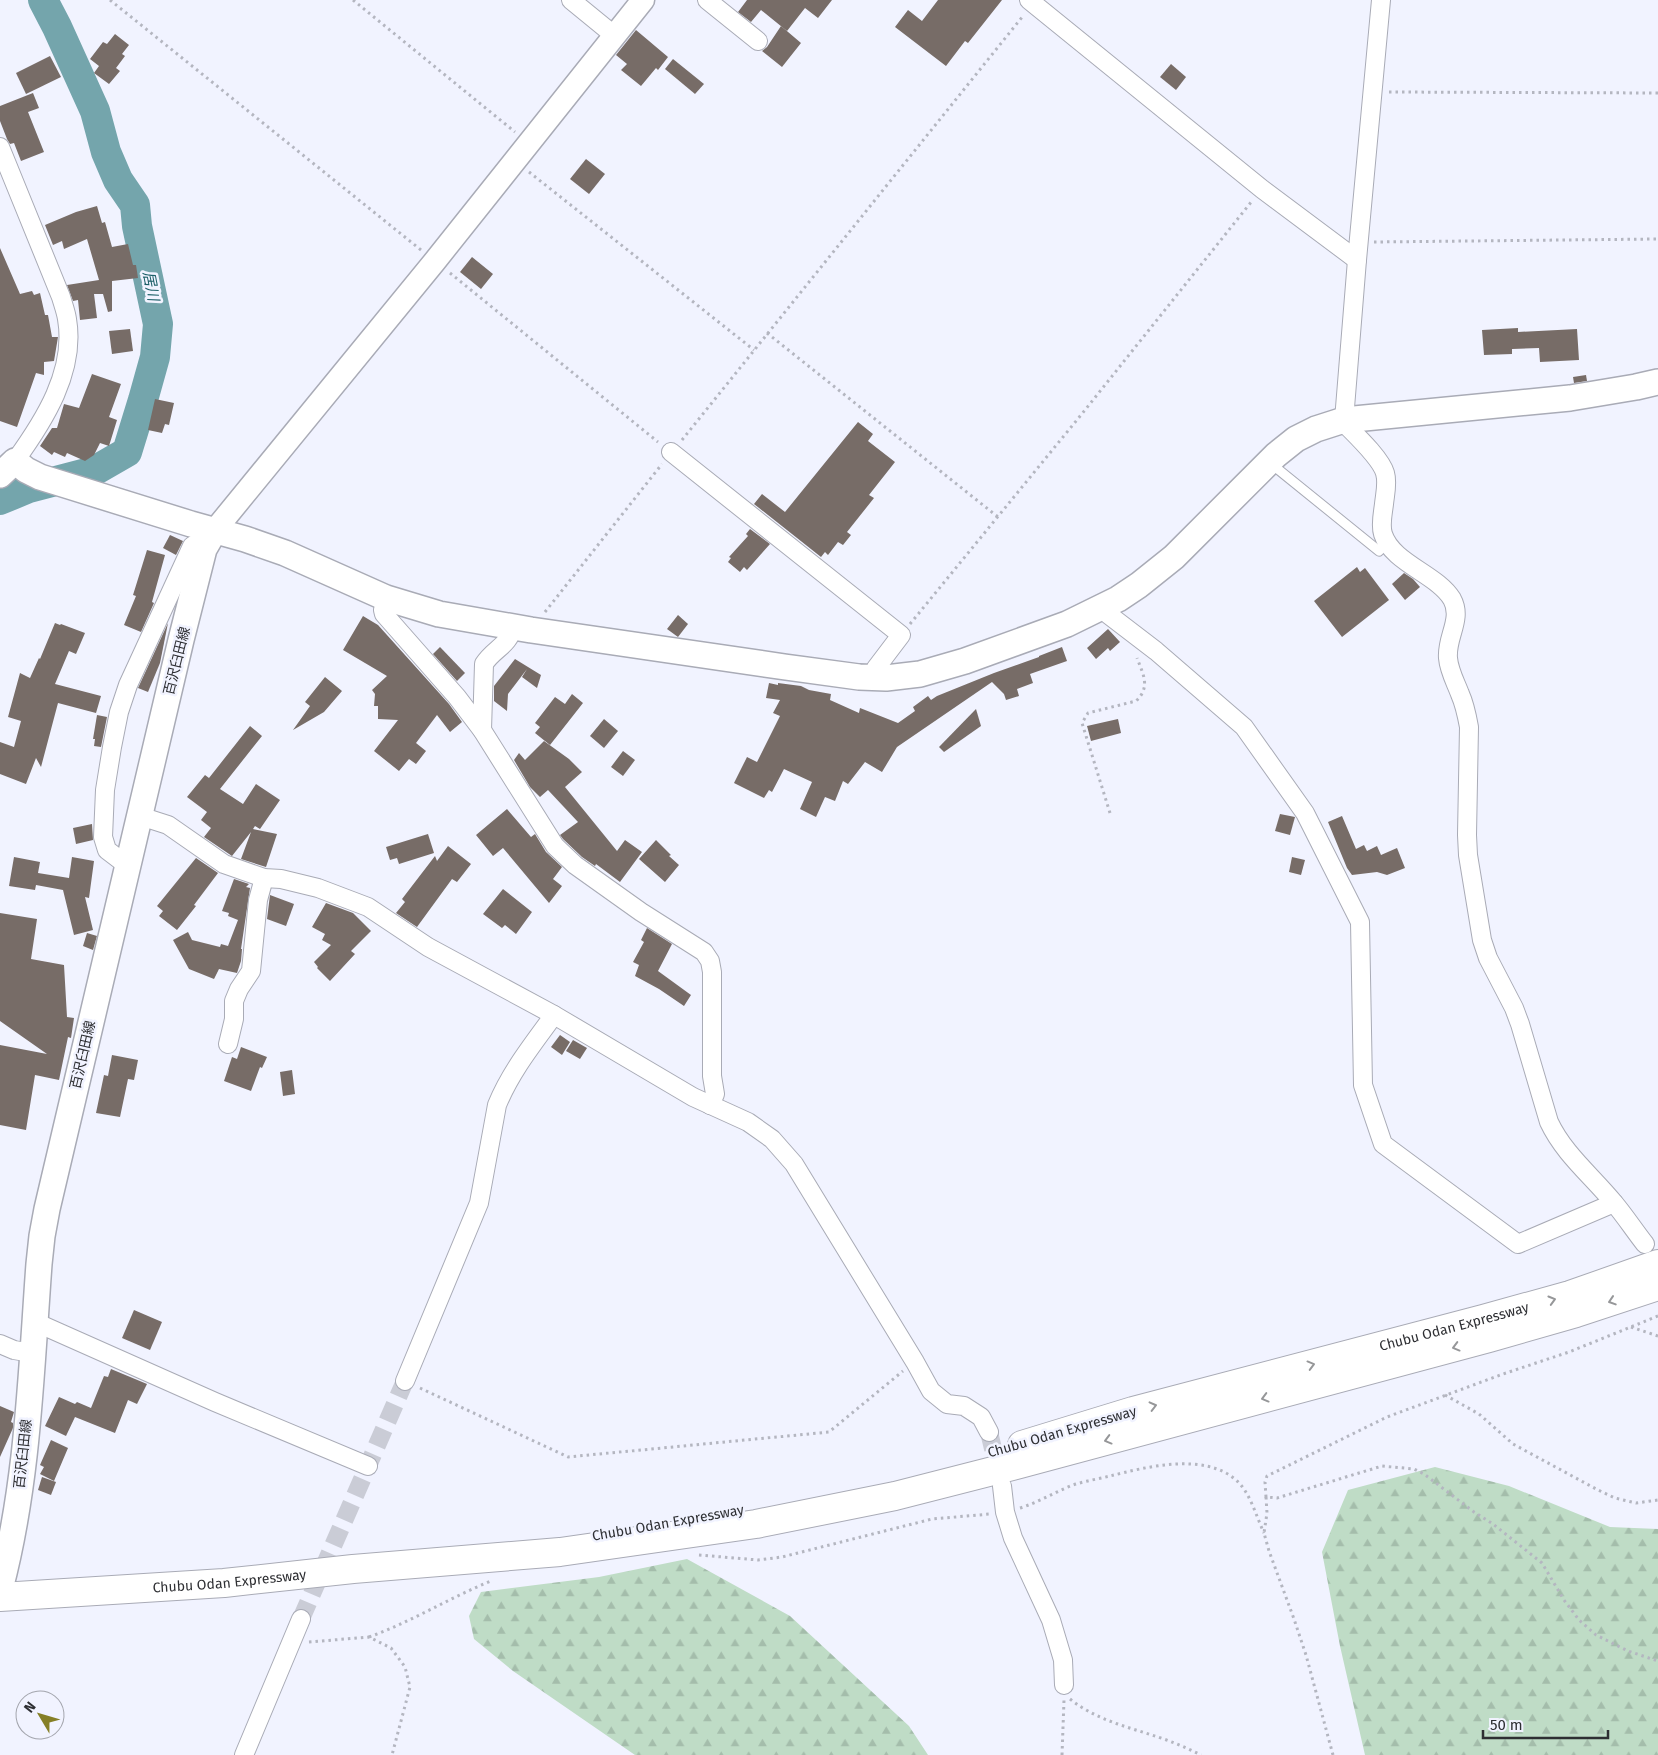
<svg xmlns="http://www.w3.org/2000/svg" width="1658" height="1755" font-family="'Fira Sans','Noto Sans JP',sans-serif">
<style>
.forest{fill:url(#forest-firs)}
.lines{fill:none;stroke-linecap:round;stroke-linejoin:round}
.river{stroke:#74a5ac;stroke-width:30}
.building{fill:#776c67}
.minor-tunnel{stroke:#caccd6;stroke-width:18;stroke-dasharray:18 9;stroke-linecap:butt}
.service-casing{stroke:#a9abb6;stroke-width:11}
.minor-casing{stroke:#a9abb6;stroke-width:20}
.tertiary-casing{stroke:#a9abb6;stroke-width:25}
.secondary-casing{stroke:#a9abb6;stroke-width:28}
.motorway-casing{stroke:#a9abb6;stroke-width:30}
.path{stroke:#b4b6c0;stroke-width:3;stroke-dasharray:2.5 4;stroke-linecap:butt}
.service{stroke:#fff;stroke-width:9}
.minor{stroke:#fff;stroke-width:18}
.tertiary{stroke:#fff;stroke-width:22}
.secondary{stroke:#fff;stroke-width:25}
.motorway{stroke:#fff;stroke-width:28}
.oneway{stroke:#969799}
.labels{text-anchor:middle;dominant-baseline:central;stroke-width:5;stroke-linejoin:round;paint-order:stroke}
.street-label{font-size:14px;fill:#2e2f33;stroke:#f1f3ff}
.water-label{font-size:15px;font-style:italic;fill:#1c5f68;stroke:#f1f3ff}
</style>
<defs>
<pattern id="forest-firs" width="22" height="20" patternUnits="userSpaceOnUse" patternTransform="scale(1.25)"><rect width="22" height="20" fill="#bfdcc6"/><path d="M5 1l3.5 6h-7zM16 11l3.5 6h-7z" fill="#a4bdab"/></pattern>
</defs>
<rect width="100%" height="100%" fill="#f1f3ff"/>
<g class="forest">
<path d="M1435 1467 1509 1486 1610 1527 1658 1529V1755H1365L1340 1646 1322 1552 1348 1490Z"/>
<path d="M687 1559 790 1616 909 1726 928 1755H635L513 1671 474 1639 469 1616 481 1592 599 1577Z"/>
</g>
<g class="lines">
<path class="river" d="M0 500 29 488 94 471 127 452 143 400 155 357 158 324 137 226 135 205 118 180 106 152 95 111 57 27 43 0"/>
</g>
<g class="building">
<path d="M747 0H832L818 18 805 8 787 31 761 10 751 22 738 12Z"/>
<path d="M938 0H1002L968 43 965 41 946 66 895 27 908 10 922 21Z"/>
<path d="M781 26 801 43 782 67 762 51 767 47Z"/>
<path d="M636 30 668 57 658 70 656 68 641 86 621 70 627 64 616 55Z"/>
<path d="M115 34 129 45 122 54 125 56 116 68 120 71 109 84 94 73 99 66 90 59 103 42 107 44Z"/>
<path d="M50 56 61 77 26 94 16 73Z"/>
<path d="M673 59 704 84 695 94 665 69Z"/>
<path d="M1171 64 1186 77 1176 90 1160 77Z"/>
<path d="M33 93 39 108 28 112 44 152 21 161 14 143 10 144 7 139 0 121V106Z"/>
<path d="M586 159 605 174 589 194 570 179Z"/>
<path d="M97 206 102 223 105 222 112 247 128 244 133 265H136L138 278 112 281V311L108 312 103 294H94L97 318 80 320 78 300 73 301 67 285 99 280 87 239 64 249 62 241 53 245 45 225 76 212Z"/>
<path d="M0 248 20 294 32 291 34 295 40 293 45 315H48L52 337H58L54 361 44 362V375L36 373 17 427 0 421Z"/>
<path d="M472 257 493 274 481 289 460 272Z"/>
<path d="M1518 328V332L1577 329 1579 360 1540 362 1539 348 1512 349V354L1484 355 1482 330Z"/>
<path d="M130 329 133 351 112 354 109 331Z"/>
<path d="M92 374 121 384 109 417 117 420 109 446 100 443 94 455 85 461 67 453 65 457 54 452 52 455 40 446 52 428H57L64 404 79 408Z"/>
<path d="M1586 375 1587 381 1574 383 1573 377Z"/>
<path d="M155 399 174 403 169 425 165 424 162 433 148 430Z"/>
<path d="M858 422 873 434 868 441 895 462 869 495 874 498 847 532 851 535 843 545 838 542 828 555 825 552 821 557 754 504 762 494 785 512Z"/>
<path d="M750 529 770 544 747 570 744 567 740 572 728 562 731 558 729 557 748 536 746 534Z"/>
<path d="M170 535 183 541 176 555 163 548Z"/>
<path d="M147 550 165 555 152 602 154 603 141 632 124 625 136 596 133 595Z"/>
<path d="M1357 567 1360 572 1365 568 1389 600 1342 637 1314 601Z"/>
<path d="M1404 573 1413 579 1420 587 1405 600 1392 584Z"/>
<path d="M678 615 688 624 678 637 667 629Z"/>
<path d="M363 616 378 625 449 704 462 722 450 732 437 715 416 743 426 751 416 764 409 759 399 771 374 751 398 720 378 719V706H374L375 694 372 690 387 676 343 650Z"/>
<path d="M55 623 60 625 61 624 85 633 76 654 69 651 55 684 101 696 96 713 58 703 41 767 36 758 26 784 0 774V742L14 747 21 721 8 717 20 673 30 678 39 658 40 659Z"/>
<path d="M168 623 160 663 148 692 138 688Z"/>
<path d="M1108 629 1120 642 1110 651 1108 648 1096 659 1087 648Z"/>
<path d="M440 647 465 673 457 681 433 654Z"/>
<path d="M1062 647 1067 661 1030 674 1033 683 1017 689 1019 696 1006 700 1004 694 992 682 897 747 882 772 865 762 848 784 843 781 835 801 825 797 816 817 800 809 812 782 784 769 772 792 769 790 764 798 734 783 747 757 757 762 780 716 773 713 780 700 766 698 769 683 778 685V683L801 686 809 690 831 694 830 700 859 713 860 708 898 723 915 711 913 707 928 696 931 700 937 696 994 673 1039 657V656Z"/>
<path d="M515 659 541 675 537 688 522 677 527 669 508 694 507 711 494 701V686Z"/>
<path d="M325 677 342 691 324 712 293 730 310 706 305 702Z"/>
<path d="M572 694 583 703 550 745 535 733 540 727 535 723 555 697 565 704Z"/>
<path d="M976 709 981 726 944 752 939 747Z"/>
<path d="M97 715 107 717 101 747 94 746 95 739H93Z"/>
<path d="M604 719 618 731 604 748 590 736Z"/>
<path d="M1118 719 1121 733 1091 741 1087 726Z"/>
<path d="M250 726 262 736 220 789 243 804 256 784 280 800 260 829 255 826 253 829 277 834 266 867 241 859 251 832 232 856 204 837 211 828 201 820 207 812 187 797 205 775 209 778Z"/>
<path d="M544 741 569 759 582 772 565 787 617 851 625 840 642 852 620 882 596 864 595 866 582 857 563 839 560 835 578 822 548 790 540 797 530 787 514 760 519 753 525 760Z"/>
<path d="M623 751 635 760 623 776 611 767Z"/>
<path d="M507 809 531 837 535 834 546 852 562 867 553 879 562 886 549 903 503 848 493 856 476 835Z"/>
<path d="M1280 814 1295 817 1290 835 1275 831Z"/>
<path d="M1342 816 1356 849 1364 845 1367 851 1377 846 1381 855 1397 848 1405 868 1387 875 1377 872 1352 875 1347 868 1328 822Z"/>
<path d="M92 824 93 840 76 844 73 828Z"/>
<path d="M428 834 434 853 399 864 397 858 390 860 386 847Z"/>
<path d="M656 840 671 855 669 856 679 865 665 882 639 859Z"/>
<path d="M448 846 471 864 457 882 452 879 417 927 396 913 405 902 402 899 435 856 437 861Z"/>
<path d="M14 857 40 862 38 873 69 878 72 857 94 861 89 898 85 897 93 930 74 935 63 890 36 885 35 890 9 886Z"/>
<path d="M1292 857 1305 860 1301 875 1289 872Z"/>
<path d="M196 858 218 873 194 905 196 906 177 930 159 916 163 911 157 906Z"/>
<path d="M234 879 249 884 246 887 250 888 241 949H242L241 961 237 973 219 969 214 979 189 969 173 940 188 932 192 940 220 947 221 944 228 946 238 920 228 916 229 913 222 911Z"/>
<path d="M503 889 532 912 516 934 505 925 502 928 483 914Z"/>
<path d="M270 895 294 904 286 926 267 919Z"/>
<path d="M326 903 353 913 371 931 351 951 355 954 330 981 317 968 318 967 314 962 331 945 322 940 325 934 312 927Z"/>
<path d="M0 913 37 919 31 959 64 965 67 1017 74 1018 71 1038 68 1037 59 1080 35 1075 26 1130 0 1125V1045L47 1054 0 1021Z"/>
<path d="M647 928 672 944 658 971 691 995 684 1006 659 989 635 976 639 965 633 962 644 942 641 940Z"/>
<path d="M87 933 97 936 93 950 83 946Z"/>
<path d="M560 1035 570 1042 562 1055 551 1047Z"/>
<path d="M573 1040 587 1048 580 1059 566 1051Z"/>
<path d="M241 1047 267 1057 262 1068 260 1067 251 1091 224 1081 232 1057 237 1059Z"/>
<path d="M112 1055 138 1060 134 1080 128 1079 120 1117 96 1113 104 1075 108 1076Z"/>
<path d="M292 1070 295 1094 283 1096 280 1072Z"/>
<path d="M134 1310 162 1322 150 1350 122 1338Z"/>
<path d="M111 1369 147 1384 137 1404 128 1400 115 1433 75 1417 66 1436 45 1426 59 1397 75 1404 77 1402 91 1408 104 1376 108 1377Z"/>
<path d="M0 1406 14 1412 11 1422 13 1423V1428L0 1457Z"/>
<path d="M51 1440 68 1448 54 1481 40 1474 44 1467 40 1465Z"/>
<path d="M42 1477 56 1482 51 1495 38 1490Z"/>
</g>
<g class="lines">
<g class="minor-tunnel">
<path d="M989 1432 1000 1478"/>
<path d="M301 1619 405 1381"/>
</g>
<g class="service-casing">
<path id="service" d="M1269 462 1379 551 1387 543"/>
</g>
<g class="minor-casing">
<g id="minor">
<path d="M571 0 615 36"/>
<path d="M707 0 758 41"/>
<path d="M1029 0 1262 189 1357 260"/>
<path d="M1381 0 1357 260 1344 420 1347 426C1358 437 1381 459 1385 473 1388 483 1385 494 1384 504 1383 513 1380 525 1383 534 1392 563 1437 574 1452 599 1463 619 1446 637 1448 658 1449 671 1456 683 1460 694 1465 705 1467 716 1469 727L1467 835 1468 855 1482 940 1488 958 1514 1008 1520 1024 1549 1122C1564 1154 1592 1176 1614 1203 1625 1216 1634 1230 1645 1244"/>
<path d="M0 147 61 297C63 304 66 312 67 319 76 371 44 421 15 461"/>
<path d="M671 452 901 635 876 668 873 678"/>
<path d="M386 598 383 610 384 614 457 697 482 730 555 846 575 865 641 912 704 952 710 961 712 972V1076L715 1094 710 1105"/>
<path d="M1103 607 1109 615 1156 651 1244 727 1305 813 1360 922 1363 1085 1383 1144 1518 1244 1614 1203"/>
<path d="M482 730 484 664C493 649 509 646 513 627"/>
<path d="M140 816 168 825 224 864 264 878 281 879 318 888 368 907 428 947 554 1015 693 1097 748 1122 772 1139 794 1164 915 1362 931 1391 947 1404 964 1406 981 1417 989 1432"/>
<path d="M128 866 107 850 103 837 105 790 112 747 119 712 128 685 192 546 197 543 206 546"/>
<path d="M228 1044 234 1019V1001L239 989 251 971 258 900 264 878"/>
<path d="M35 1322 215 1402 368 1466"/>
<path d="M0 1344 14 1350 32 1353"/>
<path d="M405 1381 479 1203 497 1105C511 1071 533 1044 554 1015"/>
<path d="M1002 1486 1005 1512 1013 1538 1051 1620 1063 1660 1064 1685"/>
<path d="M244 1755 301 1619"/>
</g>
</g>
<g class="tertiary-casing">
<path id="tertiary" d="M215 530 435 261 643 0"/>
</g>
<g class="secondary-casing">
<g id="secondary">
<path d="M0 475 15 461 26 470 40 477 191 524 245 539 285 553 386 598 439 614 531 630 785 667 859 677 886 678 920 674 965 661 1067 624 1118 599 1139 585 1174 557 1276 455 1296 439 1316 429 1344 420 1570 398 1636 387 1658 382"/>
<path d="M0 1589C28 1483 31 1373 39 1264L42 1236 47 1209 181 640 204 549 215 530"/>
</g>
</g>
<g class="motorway-casing">
<g id="motorway">
<path id="s1" d="M1022 1445 1133 1411 1483 1319 1570 1295 1658 1264"/>
<path id="s2" d="M0 1597 224 1583 353 1569 560 1552 756 1524 895 1496 1020 1464 1489 1338 1576 1313 1658 1286"/>
</g>
</g>
<g class="path">
<path d="M110 0 421 250"/>
<path d="M353 0 515 132"/>
<path d="M1389 92 1658 93"/>
<path d="M529 172 754 350"/>
<path d="M1374 242 1658 239"/>
<path d="M450 273 658 442"/>
<path d="M767 333 998 517"/>
<path d="M682 440 1023 16"/>
<path d="M545 612 662 464"/>
<path d="M910 624 1081 415 1252 201"/>
<path d="M1110 813 1082 723 1088 713 1136 701C1151 687 1143 674 1137 658"/>
<path d="M1658 1316 1569 1352 1503 1374 1387 1417 1267 1476 1265 1482 1266 1497 1277 1498 1382 1466 1414 1469 1424 1474 1474 1512 1493 1524 1542 1563 1564 1600 1579 1620 1596 1635 1628 1651 1658 1661"/>
<path d="M1631 1327 1658 1336"/>
<path d="M420 1388 568 1457 829 1432 903 1371"/>
<path d="M1445 1395 1479 1414 1513 1444 1598 1490 1615 1498 1636 1503 1658 1500"/>
<path d="M1266 1497 1267 1513 1264 1533 1269 1551 1294 1619 1306 1655 1333 1755"/>
<path d="M1020 1508C1039 1502 1055 1492 1073 1485 1085 1481 1098 1479 1110 1476 1146 1467 1204 1452 1236 1480 1250 1492 1256 1516 1264 1533"/>
<path d="M699 1555 758 1560 782 1557 932 1519 990 1514"/>
<path d="M369 1637C411 1622 449 1598 491 1581"/>
<path d="M309 1642 369 1637 391 1648 405 1667 410 1687 392 1755"/>
<path d="M1070 1699C1096 1720 1128 1727 1158 1737 1173 1742 1187 1748 1201 1755"/>
<path d="M1062 1755 1064 1700"/>
</g>
<use href="#service" class="service"/>
<use href="#minor" class="minor"/>
<use href="#tertiary" class="tertiary"/>
<use href="#secondary" class="secondary"/>
<use href="#motorway" class="motorway"/>
</g>
<defs><path id="oneway-chevron" d="M-2-3.5L2.5 0L-2 3.5" fill="none" stroke-width="1.6" stroke-linecap="round" stroke-linejoin="round" transform="scale(1.25)"/></defs>
<g class="oneway">
<use href="#oneway-chevron" transform="translate(1552 1300) rotate(-16)"/>
<use href="#oneway-chevron" transform="translate(1612 1301) rotate(162)"/>
<use href="#oneway-chevron" transform="translate(1456 1347) rotate(165)"/>
<use href="#oneway-chevron" transform="translate(1311 1365) rotate(-15)"/>
<use href="#oneway-chevron" transform="translate(1265 1398) rotate(165)"/>
<use href="#oneway-chevron" transform="translate(1153 1406) rotate(-14)"/>
<use href="#oneway-chevron" transform="translate(1108 1440) rotate(165)"/>
</g>
<g class="labels">
<g class="street-label">
<text transform="translate(177 661) rotate(-76)">百沢臼田線</text>
<text transform="translate(83 1055) rotate(-77)">百沢臼田線</text>
<text stroke="none"><textPath href="#s1" startOffset="448">Chubu Odan Expressway</textPath></text>
<text transform="translate(1062 1432) rotate(-16)">Chubu Odan Expressway</text>
<text transform="translate(23 1454) rotate(-84)">百沢臼田線</text>
<text transform="translate(668 1523) rotate(-10)">Chubu Odan Expressway</text>
<text stroke="none"><textPath href="#s2" startOffset="230">Chubu Odan Expressway</textPath></text>
</g>
<g class="water-label">
<text transform="translate(151 286) rotate(79)">居川</text>
</g>
</g>
<g transform="translate(40 1715) rotate(308)"><circle r="24" fill="#f1f3ff" stroke="#a3a5ad"/>
<path d="M0-4L9 19L0 12L-9 19Z" fill="#857f26"/>
<text y="-8" font-size="14" font-weight="bold" text-anchor="middle" fill="#2e2f33">N</text>
</g>
<path d="M1483 1730v8h125v-8" fill="none" stroke="#2e2f33" stroke-width="2.5"/>
<text x="1490" y="1730" font-size="15" fill="#2e2f33" stroke="#f1f3ff" stroke-width="4" paint-order="stroke">50 m</text>
</svg>
